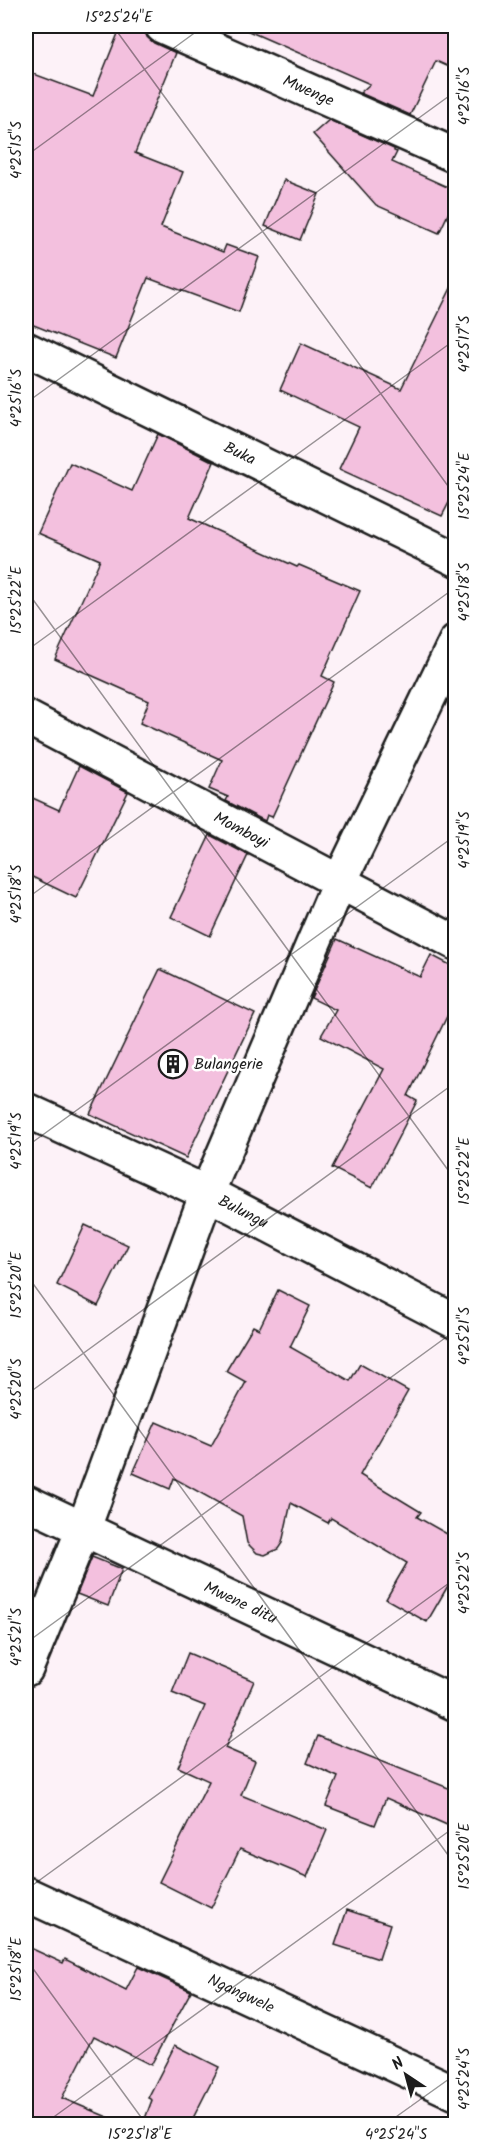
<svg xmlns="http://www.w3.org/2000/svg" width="481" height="2150" font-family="Kalam,sans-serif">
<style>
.building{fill:#f3c0de;stroke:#1c1c1c;stroke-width:1.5}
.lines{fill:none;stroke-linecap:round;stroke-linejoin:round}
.street-casing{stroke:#1c1c1c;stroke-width:38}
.street{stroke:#fff;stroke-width:33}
.ticks{fill:none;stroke:#1c1c1c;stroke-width:1.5;stroke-opacity:0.45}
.labels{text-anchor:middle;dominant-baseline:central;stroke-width:5;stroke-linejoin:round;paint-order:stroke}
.street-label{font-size:16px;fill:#1c1c1c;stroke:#fff}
.poi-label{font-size:16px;fill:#1c1c1c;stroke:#fff;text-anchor:start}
.neatline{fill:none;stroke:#1c1c1c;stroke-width:2}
.ticks-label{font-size:15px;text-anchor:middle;fill:#1c1c1c}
</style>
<rect width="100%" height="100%" fill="#fdf2f8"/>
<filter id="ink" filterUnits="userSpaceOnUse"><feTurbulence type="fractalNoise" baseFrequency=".0167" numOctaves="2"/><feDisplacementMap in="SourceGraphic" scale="12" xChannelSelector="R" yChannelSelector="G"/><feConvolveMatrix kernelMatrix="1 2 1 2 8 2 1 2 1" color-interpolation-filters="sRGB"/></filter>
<g filter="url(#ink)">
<g class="building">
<path d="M121 26H144L147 37 154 43 176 53 135 153 183 172 161 227 223 252 226 245 259 257 239 312 148 278 116 358 26 322V71L93 96Z"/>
<path d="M237 26H452L450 30 456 32V70L436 61 410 115 360 93 370 84Z"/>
<path d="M329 120 394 149V151L397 152 392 162 456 191V197L439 233 376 205 313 134Z"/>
<path d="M284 180 319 194 300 240 265 226Z"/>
<path d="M456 278V489L442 516 339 469 359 427 280 390 301 343 401 389Z"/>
<path d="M158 434 214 462 189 518 297 567 299 565 360 591 322 676 334 682 272 817 267 815 265 821 226 801 228 797 209 789 222 760 140 723 149 701 55 659 100 560 38 533 70 463 132 491Z"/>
<path d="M79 766 128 792 76 898 26 874V795L59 810Z"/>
<path d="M210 835 248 855 210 936 171 917Z"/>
<path d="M337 939 420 977 431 955 456 968V998L408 1096 417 1101 372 1188 332 1168 384 1069 321 1036 336 1010 311 998Z"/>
<path d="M160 969 255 1014 186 1158 90 1114Z"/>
<path d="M85 1225 128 1245 98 1306 57 1285Z"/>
<path d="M278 1290 310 1306 290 1347 350 1381 360 1364 408 1391 360 1475 421 1512 417 1517 456 1539V1572L427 1622 386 1599 407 1563 331 1518 328 1523 291 1503 282 1543 278 1549 265 1555 257 1553 247 1543 242 1516 174 1478 170 1489 133 1473 156 1422 211 1446 246 1382 226 1371 253 1326 259 1329Z"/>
<path d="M92 1557 122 1569 108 1606 77 1594Z"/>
<path d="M188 1653 254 1681 225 1748 255 1761 241 1795 327 1830 307 1877 240 1849 211 1908 159 1882 209 1781 178 1767 205 1706 172 1693Z"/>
<path d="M318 1736 456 1791V1829L386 1798 375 1825 326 1806 338 1777 307 1763Z"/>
<path d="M347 1910 390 1924 379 1959 335 1945Z"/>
<path d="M26 1946 63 1963 65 1959 126 1990 138 1967 191 1991 151 2065 94 2036 62 2098 124 2124H26Z"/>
<path d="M175 2045 219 2067 190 2124H143L152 2100 148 2098Z"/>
</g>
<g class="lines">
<g class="street-casing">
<g id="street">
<path id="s1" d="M162 26 456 156"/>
<path id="s2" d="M26 349 456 559"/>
<path id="s3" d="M26 717 456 943"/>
<path id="s4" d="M26 1110 207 1193 456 1322"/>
<path id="s5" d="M26 1502 456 1704"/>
<path d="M26 1669 83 1530 207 1193 340 881 456 641"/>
<path id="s6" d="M26 1894 456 2093"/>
</g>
</g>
<use href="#street" class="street"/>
</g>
</g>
<path class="ticks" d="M113 26 456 497M26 156 204 26M26 403 456 91M26 590 456 1181M26 651 456 339M26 899 456 587M26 1147 456 835M26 1274 456 1866M26 1395 456 1082M26 1643 456 1330M26 1890 456 1578M26 1959 146 2124M44 2124 456 1826M386 2124 456 2074"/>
<defs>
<g id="building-ring" transform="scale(1.5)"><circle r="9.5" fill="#fff" stroke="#1c1c1c" stroke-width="1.5"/><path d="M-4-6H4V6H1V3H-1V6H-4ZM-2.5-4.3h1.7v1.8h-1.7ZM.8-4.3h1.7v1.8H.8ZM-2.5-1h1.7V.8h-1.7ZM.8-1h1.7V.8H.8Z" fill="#1c1c1c"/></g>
</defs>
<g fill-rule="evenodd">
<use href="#building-ring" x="173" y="1064"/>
</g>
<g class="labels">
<g class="street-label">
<text stroke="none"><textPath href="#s1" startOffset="160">Mwenge</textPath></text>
<text stroke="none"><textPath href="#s2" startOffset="238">Buka</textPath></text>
<text stroke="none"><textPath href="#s3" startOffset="243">Momboyi</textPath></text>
<text stroke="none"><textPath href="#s4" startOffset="240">Bulungu</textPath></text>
<text stroke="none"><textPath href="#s5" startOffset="237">Mwene ditu</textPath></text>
<text stroke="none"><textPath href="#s6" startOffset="237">Ngangwele</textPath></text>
</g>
<g class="poi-label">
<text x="194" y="1064">Bulangerie</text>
</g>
</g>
<rect width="481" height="2150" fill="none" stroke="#fff" stroke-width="66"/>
<g transform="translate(406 2075) rotate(324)" stroke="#ffffff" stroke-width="4.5" paint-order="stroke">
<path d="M0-4.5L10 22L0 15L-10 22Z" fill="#1c1c1c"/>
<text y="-9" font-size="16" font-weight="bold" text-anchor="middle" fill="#1c1c1c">N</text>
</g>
<rect x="33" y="33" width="415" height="2084" class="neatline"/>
<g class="ticks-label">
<text x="119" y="22">15°25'24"E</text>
<text transform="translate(464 96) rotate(-90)" y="5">4°25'16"S</text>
<text transform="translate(16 150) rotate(-90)" y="5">4°25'15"S</text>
<text transform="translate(464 344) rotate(-90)" y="5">4°25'17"S</text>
<text transform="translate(16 398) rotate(-90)" y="5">4°25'16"S</text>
<text transform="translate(464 486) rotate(-90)" y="5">15°25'24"E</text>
<text transform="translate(464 592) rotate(-90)" y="5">4°25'18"S</text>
<text transform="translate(16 600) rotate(-90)" y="5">15°25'22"E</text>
<text transform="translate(464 840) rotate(-90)" y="5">4°25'19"S</text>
<text transform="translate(16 894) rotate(-90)" y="5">4°25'18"S</text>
<text transform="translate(16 1141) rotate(-90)" y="5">4°25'19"S</text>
<text transform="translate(464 1171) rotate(-90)" y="5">15°25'22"E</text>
<text transform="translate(16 1285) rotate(-90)" y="5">15°25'20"E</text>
<text transform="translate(464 1336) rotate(-90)" y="5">4°25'21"S</text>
<text transform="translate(16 1389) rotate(-90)" y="5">4°25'20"S</text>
<text transform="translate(464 1583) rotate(-90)" y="5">4°25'22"S</text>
<text transform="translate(16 1637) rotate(-90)" y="5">4°25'21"S</text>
<text transform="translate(464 1856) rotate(-90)" y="5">15°25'20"E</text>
<text transform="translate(16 1969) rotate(-90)" y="5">15°25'18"E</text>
<text transform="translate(464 2079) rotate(-90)" y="5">4°25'24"S</text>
<text x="140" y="2139">15°25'18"E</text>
<text x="396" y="2139">4°25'24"S</text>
</g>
</svg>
